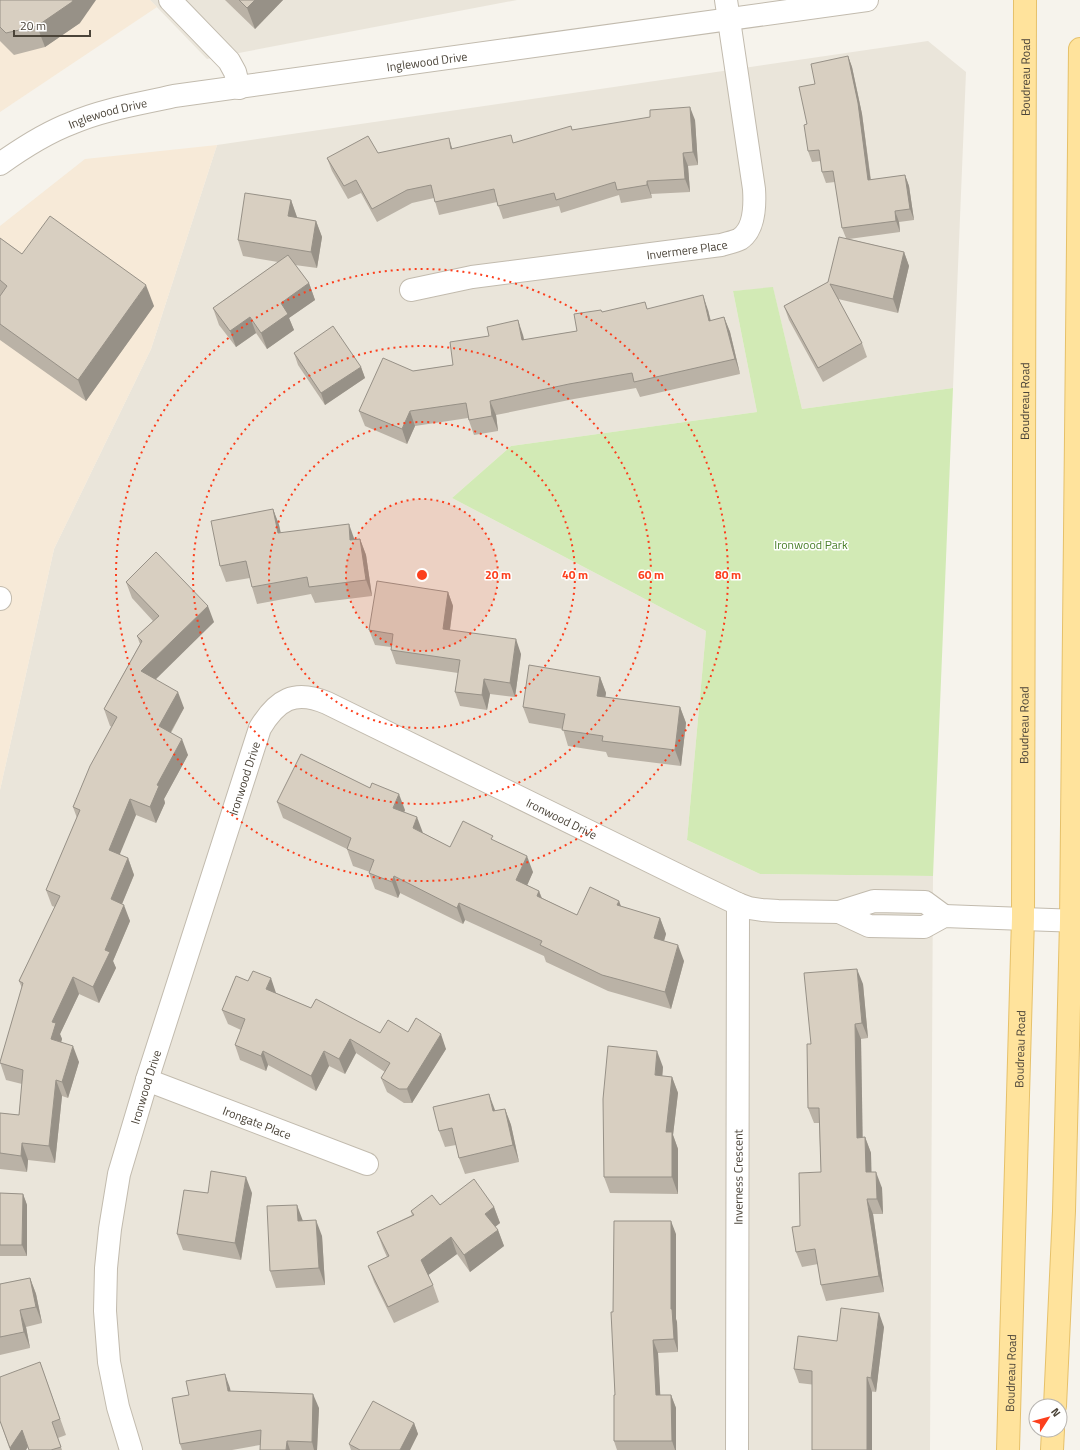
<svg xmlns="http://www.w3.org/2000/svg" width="1080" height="1450" font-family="'Titillium Web',sans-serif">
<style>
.residential{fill:#eae5da}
.commercial{fill:#f7ead8}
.park{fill:#d2eab5}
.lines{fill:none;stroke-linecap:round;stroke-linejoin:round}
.minor-casing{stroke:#c2bbae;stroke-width:24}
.major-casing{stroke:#e6c16a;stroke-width:24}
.minor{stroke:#fff;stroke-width:22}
.major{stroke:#ffe39c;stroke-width:22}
.wall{fill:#bab2a6}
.shaded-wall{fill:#979187}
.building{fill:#d8cfc1;stroke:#979187}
.ring{fill:none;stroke:#fc3f1d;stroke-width:2;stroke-dasharray:2 4}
.labels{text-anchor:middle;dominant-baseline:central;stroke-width:3;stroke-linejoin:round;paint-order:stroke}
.street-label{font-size:12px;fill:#4b4439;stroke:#fff}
.park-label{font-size:12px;fill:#4a7f2a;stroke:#fff}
.centre{fill:#fc3f1d;stroke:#fff;stroke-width:2}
.ring-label{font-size:12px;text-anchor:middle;font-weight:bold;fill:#fc3f1d;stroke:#fff;stroke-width:3;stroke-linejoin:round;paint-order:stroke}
</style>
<rect width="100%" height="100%" fill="#f6f3ec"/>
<g class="residential">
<path d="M150 0H517L207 59Z"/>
<path d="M928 41 966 72 953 388 802 409 773 288 733 291 757 412 511 446 452 498 706 631 687 840 760 874 933 876 930 1450H0V790L54 549 151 349 217 145Z"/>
</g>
<g class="commercial">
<path d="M0 0H150L157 7 0 112Z"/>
<path d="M217 145 151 349 54 549 0 790V226L85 159Z"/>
</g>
<path class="park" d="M773 287 802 409 953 388 933 876 760 874 687 840 706 631 452 498 511 446 757 412 733 291Z"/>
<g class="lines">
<g class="minor-casing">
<g id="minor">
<path d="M170 0 229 61 235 72 239 88"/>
<path id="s1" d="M0 164C21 149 48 132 72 123 104 109 140 104 174 96L867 0"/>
<path id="s2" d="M411 290 472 277 721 245C727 243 734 242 740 239 755 229 755 204 754 189L726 0"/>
<path d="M0 598V599"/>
<path d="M839 912 869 926 924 927 944 916 1080 921"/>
<path id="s3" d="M147 1080 367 1164"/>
<path id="s4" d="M131 1450 118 1407 109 1362 105 1311 106 1268 110 1229 119 1174 147 1080 260 728C277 700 294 689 327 703L692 882 738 904 749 908 762 910 778 911 839 912 874 901 925 902 944 916"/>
<path id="s5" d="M737 1450 738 904"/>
</g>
</g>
<g class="major-casing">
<g id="major">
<path d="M1055 1406 1064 1211 1071 921 1080 49"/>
<path id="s6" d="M1008 1450 1023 918 1025 0"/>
<path d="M1052 1450 1053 1430"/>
</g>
</g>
<use href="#minor" class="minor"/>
<use href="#major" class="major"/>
</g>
<g class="wall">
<path d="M0 0 80 23 45 47 14 55 0 41Z"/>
<path d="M225 0H283L255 29Z"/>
<path d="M848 56 852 67 862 114 871 180 905 175 909 186 914 220 899 222 900 232 849 239 904 252 909 266 898 313 838 299 862 343 867 357 823 382 789 320 784 306 828 282 846 238 842 228 835 182 826 183 822 172 821 161 812 162 808 151 807 124 815 84Z"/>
<path d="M695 120 698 165 688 166 690 192 651 194 652 198 621 203 619 195 561 213 559 206 503 219 497 202 439 215 434 198 412 203 377 222 361 193 348 199 332 171 327 158 378 153 453 149 514 143 572 130Z"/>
<path d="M291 200 297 218 316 221 322 237 317 268 295 265 309 283 315 300 289 318 294 330 267 349 256 333 236 347 219 325 213 308 278 262 243 256 238 240Z"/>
<path d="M0 238 22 254 154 306 86 401 0 340Z"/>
<path d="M647 309 708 310 711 321 724 317 730 332 740 374 640 397 636 388 574 399 496 415 498 431 474 435 468 418 415 426 407 444 365 426 359 411 413 371 453 365 523 335 524 340 577 331 602 312Z"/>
<path d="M294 353 361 367 365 378 325 405 298 365Z"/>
<path d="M273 509 279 525 281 533 354 539H360L366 555 372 596 315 603 311 594 257 604 252 587 250 578 226 582 220 566Z"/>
<path d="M126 582 214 622 155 679 184 708 171 733 188 755 164 799 165 803 156 823 136 815 119 854 128 858 134 875 122 904 130 921 113 961 116 968 99 1003 79 994 60 1034 62 1039 61 1042 79 1062 68 1098 62 1096 55 1163 28 1160 27 1172 0 1169V1113L19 1115 22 1084 6 1080 0 1062 22 988 19 981 55 907 52 906 46 890 77 818 73 807 112 727 110 726 104 709 140 644 137 636 153 621 132 598Z"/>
<path d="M448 592 453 606 450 630 521 654 515 697 490 694 487 710 460 706 455 692 458 673 396 664 391 650V647L375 645 369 630Z"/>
<path d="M600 677 606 693 605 697 680 707 686 723 681 766 608 757 606 752 568 746 563 729 529 723 523 707Z"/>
<path d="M277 802 405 810 404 812 423 833 450 847 495 841 533 872 527 885 539 891 542 898 577 915 619 901 621 907 660 918 666 934 664 941 684 961 671 1009 608 991 546 962 544 956 465 920 463 924 400 893 398 898 375 889 369 873 370 872 353 866 347 849 283 818Z"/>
<path d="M248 981 311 1008 380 1033 408 1032 446 1049 412 1103H404L387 1092 381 1078 385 1072 356 1053 345 1074 329 1066 316 1091 268 1065 266 1071 240 1060 235 1045 241 1030 228 1024 222 1010Z"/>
<path d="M863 984 868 1038 861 1039 862 1138 865 1137 871 1153V1172L882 1188 883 1214H873L884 1292 826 1301 821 1285 818 1264 802 1267 796 1252 800 1226 821 1172 819 1123H814L808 1108 811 1044Z"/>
<path d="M663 1067 662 1076 672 1077 678 1093 673 1135 678 1149V1194L610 1193 604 1177Z"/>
<path d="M505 1109 511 1125 519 1162 465 1174 459 1158 456 1145 445 1147 439 1131 495 1111Z"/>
<path d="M0 1193 23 1194 27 1205V1256H0Z"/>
<path d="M208 1193H252L241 1260 183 1250 177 1234Z"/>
<path d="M297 1205 302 1221 322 1236 325 1285 276 1288 270 1271Z"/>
<path d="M440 1205 494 1207 500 1223 495 1227 498 1230 504 1246 470 1272 457 1254 428 1275 433 1285 439 1302 394 1323 374 1282 368 1266 387 1257 383 1248 377 1232 412 1215 411 1211Z"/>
<path d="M676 1234V1319L677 1322 678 1352 658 1353 660 1395H671L676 1408V1450H617L614 1441 615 1395 613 1312Z"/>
<path d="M30 1278 36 1294 42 1323 26 1327 30 1348 0 1355V1284Z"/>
<path d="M884 1327 876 1392 799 1383 794 1369 837 1341Z"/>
<path d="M40 1362 66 1435 58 1438 62 1450H29L28 1447 26 1450H10L0 1421Z"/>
<path d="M230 1388V1391L319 1408 317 1450H260V1445L232 1450H182L180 1444Z"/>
<path d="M414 1423 418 1434 410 1450H351L349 1444Z"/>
</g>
<g class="shaded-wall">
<path d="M73 0H96L80 23 45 47 37 26Z"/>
<path d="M255 0H283L255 29 247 8Z"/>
<path d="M848 56 852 67 862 114 872 191 868 180Z"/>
<path d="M690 107 695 120 698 165 693 152Z"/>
<path d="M449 138 453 151 451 149Z"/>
<path d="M683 153 688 166 690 192 685 179Z"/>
<path d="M905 175 909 186 914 220 910 209Z"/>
<path d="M647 181 651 194 652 198 647 185Z"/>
<path d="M291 200 297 217 294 233 288 216Z"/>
<path d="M895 211 899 222 900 232 896 221Z"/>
<path d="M316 221 322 237 317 268 311 252Z"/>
<path d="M904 252 909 266 898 313 893 299Z"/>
<path d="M309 283 315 300 289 318 294 330 267 349 261 333 281 303Z"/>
<path d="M146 285 154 306 86 401 78 380Z"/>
<path d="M703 295 708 310 714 336 709 321Z"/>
<path d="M250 317 256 333 236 347 230 331Z"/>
<path d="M724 317 730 332 740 374 735 359Z"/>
<path d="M518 320 523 335 527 355 522 340Z"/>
<path d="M361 367 365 378 325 405 321 393Z"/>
<path d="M490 401 496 415 498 431 492 416Z"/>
<path d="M410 411 415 426 407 444 402 429Z"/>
<path d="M273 509 279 525 284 550 278 533Z"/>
<path d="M349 524 355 541 350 540Z"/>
<path d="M360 539 366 555 372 596 366 580Z"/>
<path d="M448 592 453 606 448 643 443 629Z"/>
<path d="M208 606 214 622 147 688 141 671Z"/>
<path d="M516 639 521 654 515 697 510 683Z"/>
<path d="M600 677 606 693 603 713 597 696Z"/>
<path d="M484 679 490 694 487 710 482 695Z"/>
<path d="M178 692 184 708 165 742 159 726Z"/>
<path d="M680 707 686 723 681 766 675 750Z"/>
<path d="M182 739 188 755 164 799 165 803 156 823 150 807 157 785Z"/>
<path d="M399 794 405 810 399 824 393 808Z"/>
<path d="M130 799 136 815 115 866 109 850Z"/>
<path d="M417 817 423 833 413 828Z"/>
<path d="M527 856 533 872 522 897 516 880Z"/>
<path d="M128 858 134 875 117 916 111 899Z"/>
<path d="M394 876 400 893 398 898 392 882Z"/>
<path d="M539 891 545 908 537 896Z"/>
<path d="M619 901 625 917 617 905Z"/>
<path d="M459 903 465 920 463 924 457 908Z"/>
<path d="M124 905 130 921 113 961 116 968 99 1003 93 987 105 950Z"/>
<path d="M660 918 666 934 660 954 654 938Z"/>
<path d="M678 945 684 961 671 1009 665 992Z"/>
<path d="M857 969 863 984 868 1038 862 1023Z"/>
<path d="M73 977 79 994 60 1034 62 1039 57 1056 51 1039 52 1022Z"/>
<path d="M271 978 276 993 271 1004 266 989Z"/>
<path d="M855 1024 861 1039 863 1153 857 1138Z"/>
<path d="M441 1034 446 1049 412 1103 407 1089Z"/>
<path d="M350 1039 356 1053 345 1074 339 1059Z"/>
<path d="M73 1046 79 1062 68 1098 62 1082Z"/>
<path d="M263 1051 268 1065 266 1071 261 1056Z"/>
<path d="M324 1051 329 1066 316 1091 311 1076Z"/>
<path d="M657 1051 663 1067 661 1092 655 1075Z"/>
<path d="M672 1077 678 1093 673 1135 678 1149V1194L672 1177 666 1132Z"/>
<path d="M56 1080 62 1096 55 1163 49 1146Z"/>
<path d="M489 1094 495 1110 499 1128 493 1111Z"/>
<path d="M505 1109 511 1125 519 1162 513 1145Z"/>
<path d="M865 1137 871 1153 872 1188 866 1172Z"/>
<path d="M22 1143 28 1160 27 1172 21 1156Z"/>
<path d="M876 1172 882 1188 883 1214 877 1199Z"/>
<path d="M246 1177 252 1193 241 1260 235 1243Z"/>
<path d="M23 1194 27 1205V1256L22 1245Z"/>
<path d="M867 1199 873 1214 884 1292 879 1276Z"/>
<path d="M297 1205 303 1221H298Z"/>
<path d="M494 1207 500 1223 491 1230 485 1214Z"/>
<path d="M316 1220 322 1236 325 1285 319 1268Z"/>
<path d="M671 1221 676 1234V1319L677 1322 678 1352 674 1339 671 1309Z"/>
<path d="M498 1230 504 1246 470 1272 464 1255Z"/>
<path d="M451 1237 457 1254 427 1276 421 1260Z"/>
<path d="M30 1278 36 1294 42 1323 36 1307Z"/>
<path d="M20 1310 26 1327 30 1348 24 1332Z"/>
<path d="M879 1313 884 1327 876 1392 871 1378Z"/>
<path d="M653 1340 658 1353 661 1408 656 1395Z"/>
<path d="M225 1374 230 1388 233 1405 228 1391Z"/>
<path d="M867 1377 872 1392V1450H867Z"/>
<path d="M313 1394 319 1408 317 1450H314L312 1442Z"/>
<path d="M671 1395 676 1408V1450H675L672 1441Z"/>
<path d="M414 1423 418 1434 410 1450H400Z"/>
<path d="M22 1430 28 1446 26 1450H10V1448Z"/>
<path d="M287 1441 290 1450H286Z"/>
</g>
<g class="building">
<path d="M0 0H73L72 2 37 26 6 33 0 27Z"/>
<path d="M239 0H255L247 8Z"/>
<path d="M848 56 858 103 868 180 905 175 910 209 895 211 896 221 842 228 833 171 822 172 819 150 808 151 804 125 807 124 799 87 815 84 811 64Z"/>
<path d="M690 107 693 152 683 153 685 179 647 181V185L617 190 615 182 556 200 554 193 498 206 494 189 435 202 431 185 407 190 372 209 356 180 344 186 327 158 368 136 378 153 449 138 451 149 511 135 513 143 571 126 572 130 650 117V110Z"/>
<path d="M245 193 291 200 288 216 316 221 311 252 238 240Z"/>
<path d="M50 216 146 285 78 380 0 324V296L7 286 0 280V238L22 254Z"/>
<path d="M839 237 904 252 893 299 830 284 862 343 818 368 784 306 828 282Z"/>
<path d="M288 255 309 283 281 303 288 314 261 333 250 317 230 331 213 308Z"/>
<path d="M703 295 709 321 724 317 735 359 634 382 632 373 569 384 490 401 492 416 469 420 466 403 410 411 402 429 359 411 383 358 413 371 453 365 450 342 489 336 487 327 518 320 522 340 577 331 574 314 601 310 602 312 645 302 647 309Z"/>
<path d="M333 326 361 367 321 393 294 353Z"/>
<path d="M273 509 278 533 349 524 350 540 360 539 366 580 309 587 307 577 252 587 246 561 220 566 211 521Z"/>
<path d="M156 552 208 606 141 671 178 692 159 726 182 739 157 785 159 786 150 807 130 799 109 850 128 858 111 899 124 905 105 950 110 952 93 987 73 977 52 1022 56 1023 51 1039 73 1046 62 1082 56 1080 49 1146 22 1143 21 1156 0 1153V1113L19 1115 23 1070 0 1063V1062L23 983 19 981 60 896 46 890 80 810 73 807 90 766 117 717 104 709 142 641 137 636 159 616 126 582Z"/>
<path d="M377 581 448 592 443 629 516 639 510 683 484 679 482 695 455 692 460 660 391 650 393 634 369 630Z"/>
<path d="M529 665 600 677 597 696 680 707 675 750 602 741 603 736 562 730 565 714 523 707Z"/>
<path d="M301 754 370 788 372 783 399 794 393 808 417 817 413 828 450 847 463 821 493 836 491 839 527 856 516 880 539 891 537 896 577 915 590 887 619 901 617 905 660 918 654 938 678 945 665 992 602 975 540 945 542 941 459 903 457 908 394 876 392 882 369 873 374 860 347 849 351 838 277 802Z"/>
<path d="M857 969 862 1023 855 1024 857 1138 865 1137 866 1172H876L877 1199H867L879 1276 821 1285 815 1249 796 1252 792 1227 800 1226 799 1173 821 1172 819 1108H808L807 1044H811L804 973Z"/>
<path d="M253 971 271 978 266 989 311 1008 316 999 380 1033 388 1020 408 1032 416 1018 441 1034 407 1089H399L381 1078 390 1063 350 1039 339 1059 324 1051 311 1076 263 1051 261 1056 235 1045 245 1019 222 1010 236 976 248 981Z"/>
<path d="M608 1046 657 1051 655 1075 672 1077 666 1132H672V1177H604L603 1099Z"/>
<path d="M489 1094 493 1111 505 1109 513 1145 459 1158 452 1128 439 1131 433 1107Z"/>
<path d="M211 1171 246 1177 235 1243 177 1234 184 1190 208 1193Z"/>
<path d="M474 1179 494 1207 485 1214 498 1230 464 1255 451 1237 421 1260 433 1285 388 1307 368 1266 389 1256 377 1232 414 1215 411 1211 432 1195 440 1205Z"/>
<path d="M0 1193 23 1194 22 1245H0Z"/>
<path d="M297 1205 298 1221 316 1220 319 1268 270 1271 267 1206Z"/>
<path d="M614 1221H671V1309H672L674 1339 653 1340 656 1395H671L672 1441H614V1395H615L611 1312H613Z"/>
<path d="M30 1278 36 1307 20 1310 24 1332 0 1337V1284Z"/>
<path d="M841 1308 879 1313 871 1378 867 1377V1450H812V1371L794 1369 798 1336 837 1341Z"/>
<path d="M40 1362 60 1419 52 1422 61 1447 51 1450H29L22 1430 10 1448 0 1421V1377Z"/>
<path d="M225 1374 228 1391 313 1394 312 1442 287 1441 286 1450H260L261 1430 180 1444 172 1398 189 1395 186 1381Z"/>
<path d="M373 1401 414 1423 400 1450H360L349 1444Z"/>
</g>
<circle cx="422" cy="575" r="76" fill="#fc3f1d" fill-opacity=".12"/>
<g class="ring">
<circle cx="422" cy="575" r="76"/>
<circle cx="422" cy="575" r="153"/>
<circle cx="422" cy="575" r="229"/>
<circle cx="422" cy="575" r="306"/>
</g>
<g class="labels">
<g class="street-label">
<text stroke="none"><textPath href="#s1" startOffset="444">Inglewood Drive</textPath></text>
<text stroke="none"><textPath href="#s6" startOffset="1373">Boudreau Road</textPath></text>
<text stroke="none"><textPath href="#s1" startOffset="120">Inglewood Drive</textPath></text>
<text stroke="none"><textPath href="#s2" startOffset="279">Invermere Place</textPath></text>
<text stroke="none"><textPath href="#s6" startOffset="1049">Boudreau Road</textPath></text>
<text stroke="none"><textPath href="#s6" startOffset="725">Boudreau Road</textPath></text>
<text stroke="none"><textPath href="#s4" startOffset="695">Ironwood Drive</textPath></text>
<text stroke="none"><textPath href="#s4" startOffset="1090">Ironwood Drive</textPath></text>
<text stroke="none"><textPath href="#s6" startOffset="401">Boudreau Road</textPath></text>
<text stroke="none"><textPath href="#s4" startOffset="371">Ironwood Drive</textPath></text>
<text stroke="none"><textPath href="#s3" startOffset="118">Irongate Place</textPath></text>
<text stroke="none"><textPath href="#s5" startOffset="273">Inverness Crescent</textPath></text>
<text stroke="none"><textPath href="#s6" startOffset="77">Boudreau Road</textPath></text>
</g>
<g class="park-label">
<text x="811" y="544">Ironwood Park</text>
</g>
</g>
<circle cx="422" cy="575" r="6" class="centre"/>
<g class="ring-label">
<text x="498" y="579">20 m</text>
<text x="575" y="579">40 m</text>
<text x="651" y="579">60 m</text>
<text x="728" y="579">80 m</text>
</g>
<g transform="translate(1048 1418) rotate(54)"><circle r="19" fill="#ffffff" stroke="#b7b4b0"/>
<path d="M0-3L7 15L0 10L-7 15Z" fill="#fc3f1d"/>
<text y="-6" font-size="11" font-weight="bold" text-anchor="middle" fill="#4b4439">N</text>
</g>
<path d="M14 30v6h76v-6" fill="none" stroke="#4b4439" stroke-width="2"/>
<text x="20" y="30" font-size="12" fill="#4b4439" stroke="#ffffff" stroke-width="3" paint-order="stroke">20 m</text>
</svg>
